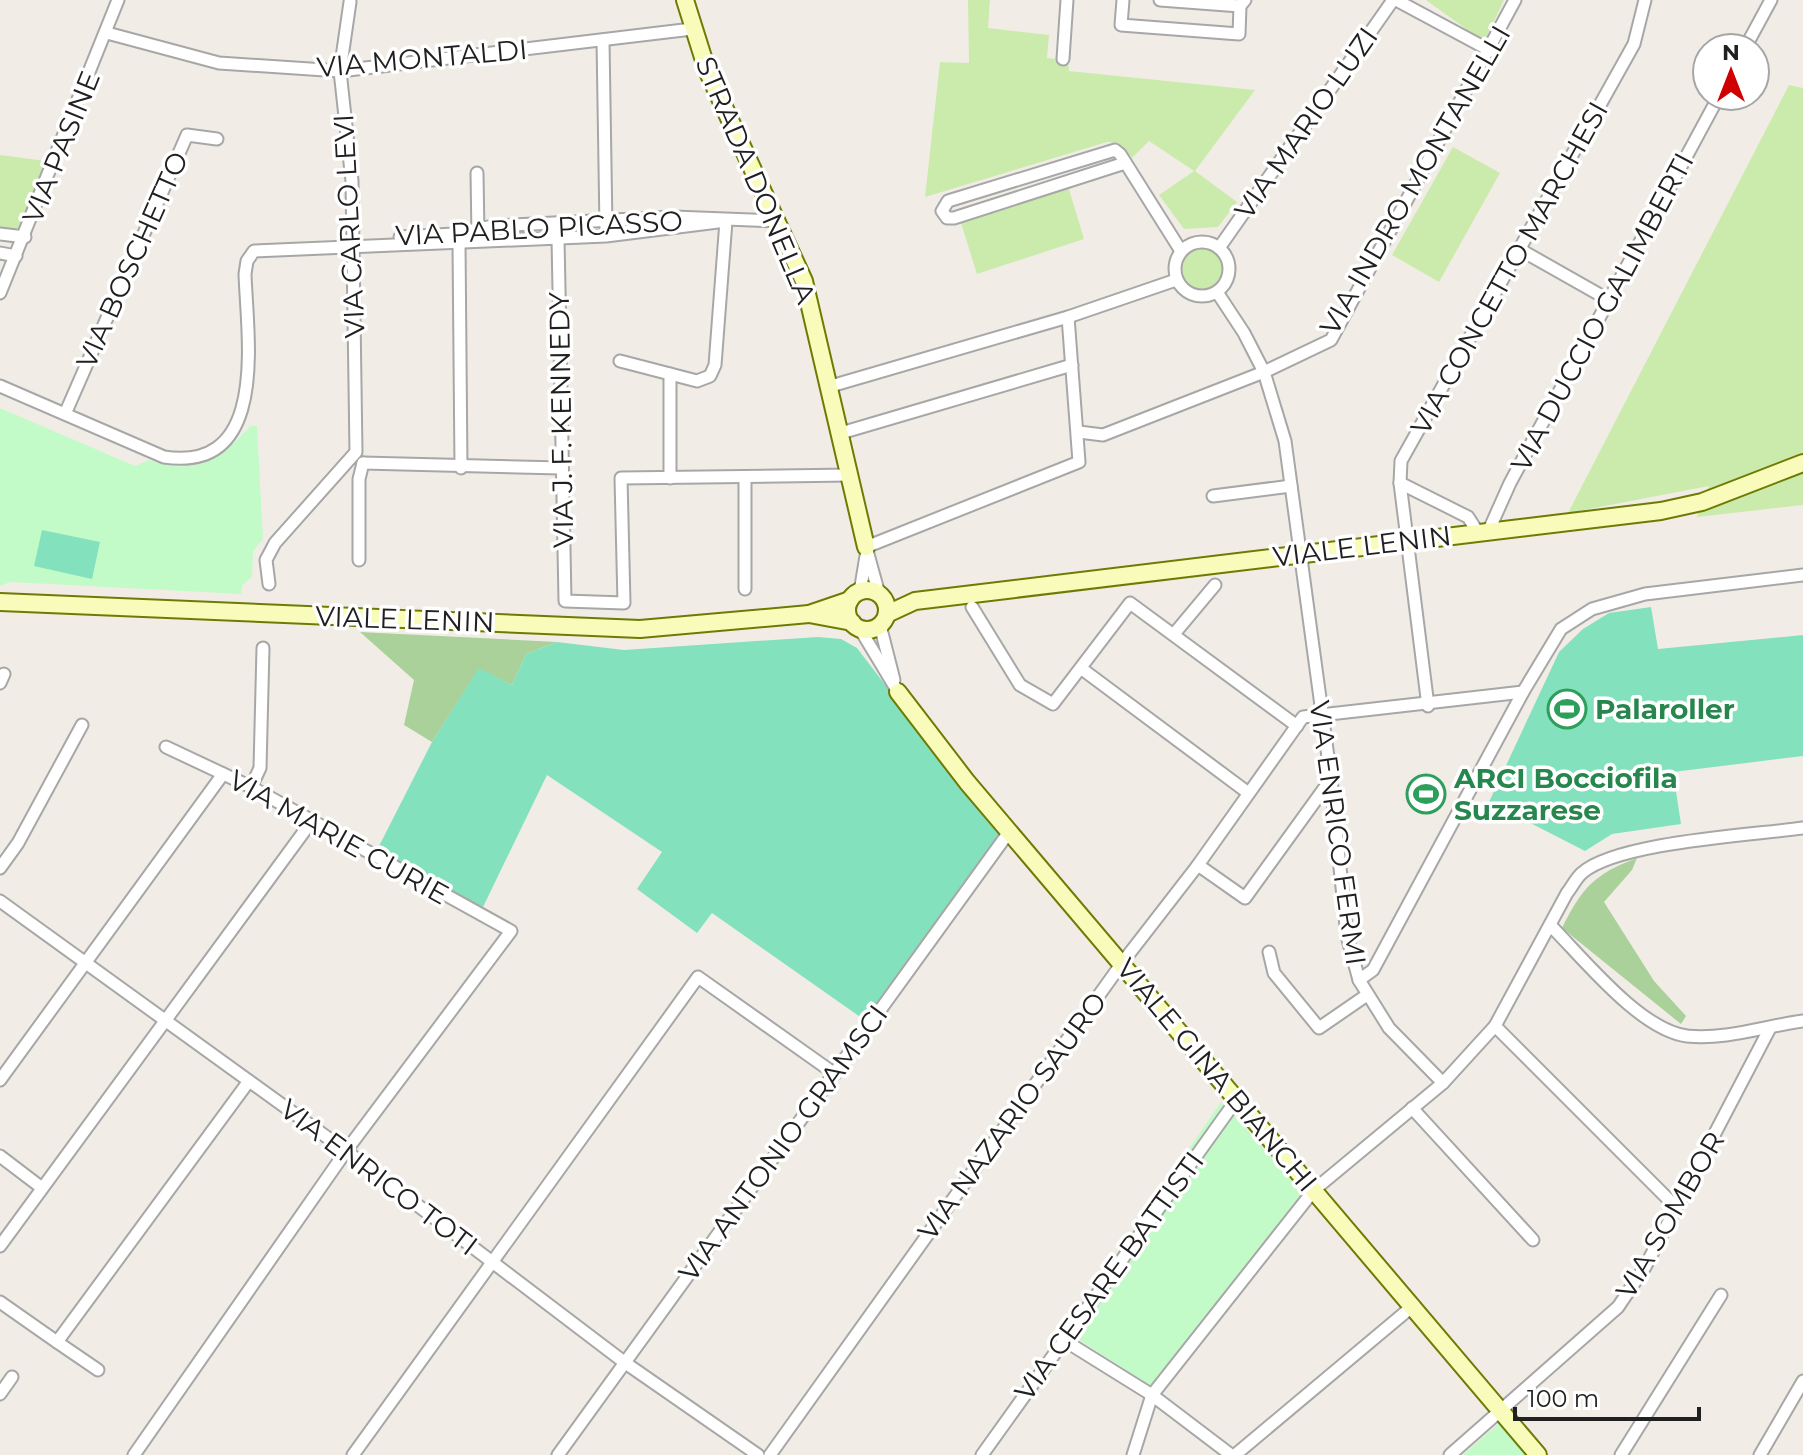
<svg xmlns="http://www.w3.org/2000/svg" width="1803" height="1455" font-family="Montserrat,sans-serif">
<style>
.grass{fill:#cbebac}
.forest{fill:#aad19a}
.park{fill:#c3fbc8}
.pitch{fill:#83e1bd}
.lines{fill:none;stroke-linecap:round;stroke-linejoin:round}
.street-casing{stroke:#a7a7a7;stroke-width:15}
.secondary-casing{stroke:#6e7b03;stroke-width:20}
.street{stroke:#fff;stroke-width:11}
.secondary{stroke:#f8fbba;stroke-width:16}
.labels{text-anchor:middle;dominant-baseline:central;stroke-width:7;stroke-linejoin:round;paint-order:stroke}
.street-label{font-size:28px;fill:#202020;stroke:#fff}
.leisure-label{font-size:28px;font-weight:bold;fill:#27864d;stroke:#fff;text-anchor:start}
</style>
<rect width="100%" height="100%" fill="#f1ede6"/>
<g class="grass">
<path d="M968 0H990L988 28 1049 35 1047 58 1068 60 1069 71 1255 90 1195 171 1237 202 1218 227 1184 229 1159 195 1194 171 1149 141 1132 158 1118 143 1107 142 925 197 940 62 969 63Z"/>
<path d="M1426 0H1504L1484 42Z"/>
<path d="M1789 85 1803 88V505L1697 517 1709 486 1568 513Z"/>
<path d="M1453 147 1500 173 1439 282 1392 255Z"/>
<path d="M0 155 46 161 17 233 0 231Z"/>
<path d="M1068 186 1084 239 977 274 960 220Z"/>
<circle cx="1203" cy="269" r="23"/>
</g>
<g class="forest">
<path d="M360 632 557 642 526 654 512 685 479 669 432 742 404 725 414 680Z"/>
<path d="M1637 858 1632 870 1604 902 1654 981 1686 1016 1681 1024 1562 928C1582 888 1594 874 1637 858Z"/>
</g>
<g class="park">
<path d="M0 408 135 466 149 460C193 476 220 461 250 426H257L263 539 253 551 252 577 242 585 241 594 10 582 0 586Z"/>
<path d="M1221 1102 1303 1191 1153 1388 1064 1330Z"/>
<path d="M1507 1416 1538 1455H1463Z"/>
</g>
<g class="pitch">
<path d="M42 530 100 542 92 579 34 566Z"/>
<path d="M1651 607 1658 649 1803 635V756L1673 772 1681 824 1612 834 1585 851 1489 802 1559 652 1583 629 1609 613Z"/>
<path d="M818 637 841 639 857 648 1001 836 866 1021 712 913 697 933 637 889 662 852 547 775 483 907 376 852 432 742 479 668 512 685 526 654 557 642 624 650Z"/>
</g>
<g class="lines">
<g class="street-casing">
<g id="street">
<path d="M1123 0 1121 25 1239 34 1240 6 1245 0"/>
<path d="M1160 0 1240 6"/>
<path d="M1396 0 1491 51"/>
<path d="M107 33 219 63 340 71 692 29"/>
<path d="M603 40 606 228"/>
<path d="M1745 48 1771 0"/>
<path d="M1063 59 1067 0"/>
<path d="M1125 163 954 218H947L942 211 948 201 1115 150 1120 154 1181 251"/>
<path d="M477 173 478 236"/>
<path d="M545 224 555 231 558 238 565 601 624 603 621 478 850 475"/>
<path d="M0 234 25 237"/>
<path d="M400 237 454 234 493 226 674 217 778 221"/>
<circle cx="1202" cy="269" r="27"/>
<path d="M459 243 461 468"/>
<path d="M1219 248 1393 0"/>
<path d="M1519 249 1609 300"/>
<path d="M0 253 16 256"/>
<path d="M1217 292 1244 333 1264 372 1285 441 1331 779 1347 936 1359 980 1389 1028 1443 1083"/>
<path d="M0 293 118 0"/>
<path d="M620 361 697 381 710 376 715 365 726 221"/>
<path d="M0 386 164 457C270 473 247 337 245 274L247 261 254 251 606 236 726 221"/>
<path d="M831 386 1068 317 1176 280"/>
<path d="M65 414 187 135 217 139"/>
<path d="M1079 432 1103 435 1264 372 1331 340 1515 0"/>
<path d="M841 433 1072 365"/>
<path d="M363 463 561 468"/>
<path d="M670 478V374"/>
<path d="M745 478V589"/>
<path d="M1400 483 1468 517 1477 531"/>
<path d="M1213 496 1291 486"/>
<path d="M1489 530 1510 483 1719 96"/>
<path d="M866 547 1079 462 1068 317"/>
<path d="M866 547 879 594"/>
<path d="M359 560V479L363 463"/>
<path d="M269 584 266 560 275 543 356 452 352 181 340 71 350 2"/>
<path d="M860 592 866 556"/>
<path d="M972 607 1020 685 1053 704 1130 603 1297 726"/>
<path d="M880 625 894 680"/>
<path d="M860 629 898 692"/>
<path d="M1174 634 1215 585"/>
<path d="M1082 669 1247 792"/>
<path d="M0 683 4 674"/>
<path d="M1428 706 1400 483 1401 461 1634 44 1645 0"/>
<path d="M251 787 260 768 263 648"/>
<path d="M1198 865 1245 898 1331 779"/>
<path d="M0 868 18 843 82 725"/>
<path d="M0 901 346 1151 624 1362 758 1455"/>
<path d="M1550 925C1583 958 1640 1030 1687 1036 1726 1040 1765 1026 1803 1021"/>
<path d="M1269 952 1274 973 1319 1028 1367 995"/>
<path d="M1359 980 1373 970 1523 692 1561 629 1592 609 1645 594 1803 575"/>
<path d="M1495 1026 1676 1207"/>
<path d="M0 1080 223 774"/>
<path d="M1412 1108 1533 1240"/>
<path d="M0 1156 42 1188"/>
<path d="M0 1246 311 822"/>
<path d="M0 1302 57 1342 249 1081"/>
<path d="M1062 1339 1152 1395 1231 1455"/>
<path d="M57 1342 98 1370"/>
<path d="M0 1394 12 1377"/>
<path d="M134 1455 346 1151 511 931 251 787 166 747"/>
<path d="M353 1455 698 977 835 1074"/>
<path d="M558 1455 1009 832"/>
<path d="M770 1455 1122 963 1198 865 1303 717 1523 692"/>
<path d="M982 1455 1237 1099"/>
<path d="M1133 1455 1152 1395 1314 1190 1443 1083 1495 1026 1567 893C1572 887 1576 878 1582 873 1617 842 1753 835 1803 828"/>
<path d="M1235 1455 1414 1305"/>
<path d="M1450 1455 1618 1307 1645 1267 1770 1028"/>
<path d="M1621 1455 1721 1295"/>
<path d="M1760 1455 1803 1381"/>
</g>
</g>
<g class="secondary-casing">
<g id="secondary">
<path d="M685 0 707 70 804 281 866 547"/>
<circle cx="867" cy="610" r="20"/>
<path d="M0 602 640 629 809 614 850 600"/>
<path d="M809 614 852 622"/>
<path d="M887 614 915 601 1661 511 1702 502 1803 463"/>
<path d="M898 692 967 782 1538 1455"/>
</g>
</g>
<use href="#street" class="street"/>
<use href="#secondary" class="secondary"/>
</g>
<defs>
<g id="stadium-ring" transform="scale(2)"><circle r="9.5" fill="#fff" stroke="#2e9e5b" stroke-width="1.5"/><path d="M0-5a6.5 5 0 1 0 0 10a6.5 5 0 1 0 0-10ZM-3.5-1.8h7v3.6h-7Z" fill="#2e9e5b"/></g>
</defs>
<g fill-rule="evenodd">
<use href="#stadium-ring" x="1567" y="709"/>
<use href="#stadium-ring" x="1426" y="794"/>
</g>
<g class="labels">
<g class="street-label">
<text transform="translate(422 58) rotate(-5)">VIA MONTALDI</text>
<text transform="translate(1306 123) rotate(-55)">VIA MARIO LUZI</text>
<text transform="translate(61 147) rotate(-68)">VIA PASINE</text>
<text transform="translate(756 180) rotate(67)">STRADA DONELLA</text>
<text transform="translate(1415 180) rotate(-60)">VIA INDRO MONTANELLI</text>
<text transform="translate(349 226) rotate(-93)">VIA CARLO LEVI</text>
<text transform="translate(539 228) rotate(-3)">VIA PABLO PICASSO</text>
<text transform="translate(132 260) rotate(-66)">VIA BOSCHETTO</text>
<text transform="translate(1509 268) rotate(-61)">VIA CONCETTO MARCHESI</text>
<text transform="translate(1602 312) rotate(-62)">VIA DUCCIO GALIMBERTI</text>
<text transform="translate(561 420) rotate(-91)">VIA J. F. KENNEDY</text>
<text transform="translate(1362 546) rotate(-7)">VIALE LENIN</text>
<text transform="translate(405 619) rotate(2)">VIALE LENIN</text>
<text transform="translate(1338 833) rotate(82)">VIA ENRICO FERMI</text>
<text transform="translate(339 837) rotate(29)">VIA MARIE CURIE</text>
<text transform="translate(1217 1075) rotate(50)">VIALE GINA BIANCHI</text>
<text transform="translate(1012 1116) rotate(-54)">VIA NAZARIO SAURO</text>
<text transform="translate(783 1143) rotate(-54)">VIA ANTONIO GRAMSCI</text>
<text transform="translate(379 1177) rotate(37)">VIA ENRICO TOTI</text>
<text transform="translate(1670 1215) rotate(-60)">VIA SOMBOR</text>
<text transform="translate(1109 1276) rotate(-54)">VIA CESARE BATTISTI</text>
</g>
<g class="leisure-label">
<text x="1595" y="709">Palaroller</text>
<text x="1454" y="778">ARCI Bocciofila<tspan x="1454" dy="32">Suzzarese</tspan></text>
</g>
</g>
<g transform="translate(1731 72)"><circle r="38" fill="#ffffff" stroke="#a6a6a6" stroke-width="2"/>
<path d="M0-6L14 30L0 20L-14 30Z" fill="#d00000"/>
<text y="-12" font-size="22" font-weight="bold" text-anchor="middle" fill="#202020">N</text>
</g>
<path d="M1515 1407v12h184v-12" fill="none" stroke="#202020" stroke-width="4"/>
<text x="1527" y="1407" font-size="24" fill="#202020" stroke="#ffffff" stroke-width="6" paint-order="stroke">100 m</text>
</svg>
